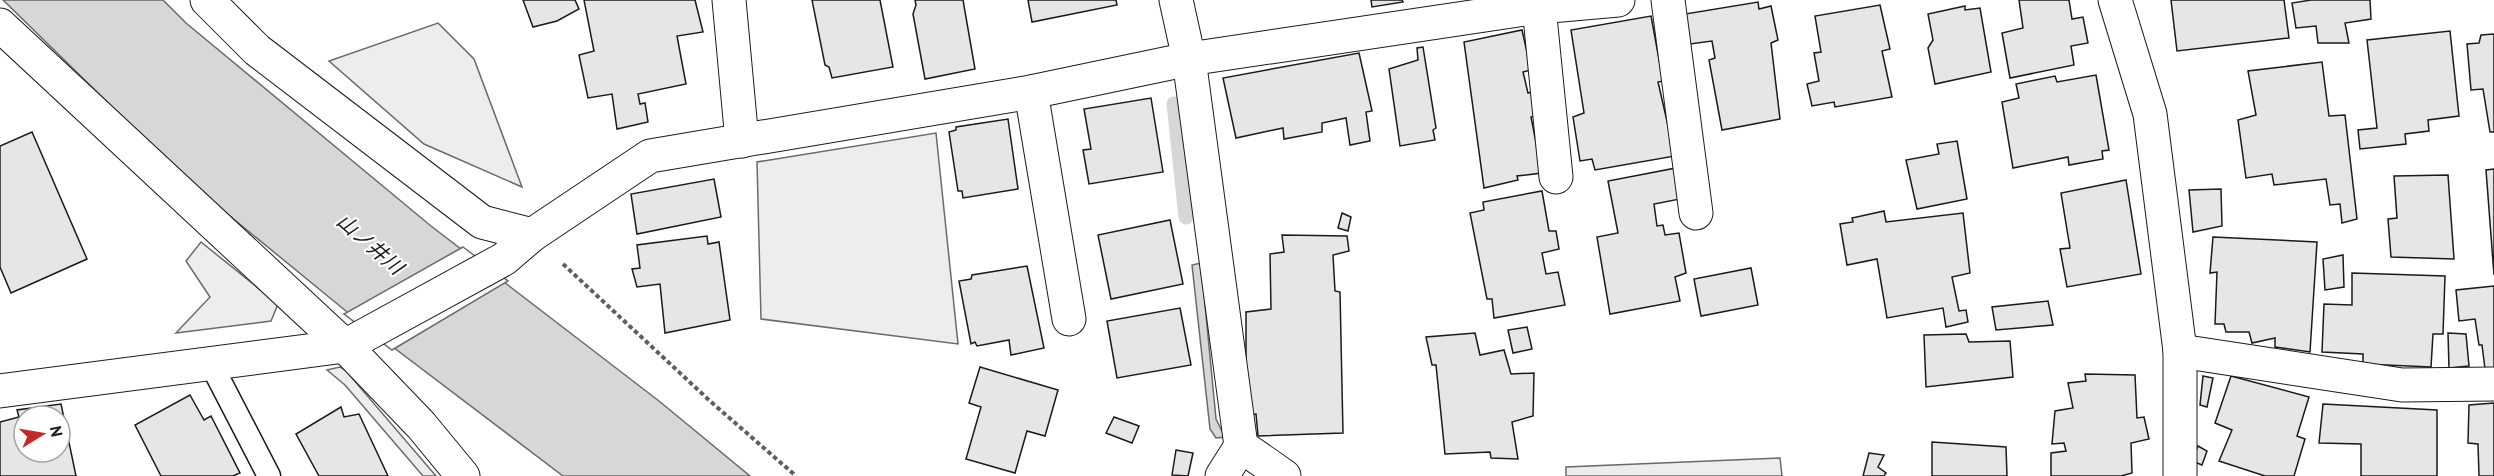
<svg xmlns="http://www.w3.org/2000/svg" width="2494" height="476" font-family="'PT Sans','Noto Sans JP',sans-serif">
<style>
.built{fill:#ededed;stroke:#6a6a6a;stroke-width:1.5}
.water{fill:#d7d7d7;stroke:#6a6a6a;stroke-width:1.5}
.pier{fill:#fff;stroke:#6a6a6a;stroke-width:1.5}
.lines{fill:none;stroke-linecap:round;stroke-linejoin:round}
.stream{stroke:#d7d7d7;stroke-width:15}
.building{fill:#e6e6e6;stroke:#1a1a1a;stroke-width:1.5;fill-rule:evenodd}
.lane-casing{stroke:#1a1a1a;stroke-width:25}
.street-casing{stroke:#1a1a1a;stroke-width:35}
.path{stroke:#5f5f5f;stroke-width:4;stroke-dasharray:4.5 3;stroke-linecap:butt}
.lane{stroke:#fff;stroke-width:22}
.street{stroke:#fff;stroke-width:33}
.labels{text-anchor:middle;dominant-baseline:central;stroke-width:4.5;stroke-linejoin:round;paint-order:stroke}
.water-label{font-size:20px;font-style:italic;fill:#1a1a1a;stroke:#fff}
</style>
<rect width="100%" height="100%" fill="#fff"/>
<g class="built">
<path d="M438 23 474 59 522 187 424 144 329 61Z"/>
<path d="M936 133 958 344 761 319 757 162Z"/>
<path d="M201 242 278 304 271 321 176 333 210 297 186 261Z"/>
<path d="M340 367 346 371 436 476H423L345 385 327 370Z"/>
<path d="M1780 458 1782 476H1566V467Z"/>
</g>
<g class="water">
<path d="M3 0H163L186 23 431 226 659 401 750 476H563L352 316 192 185Z"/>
<path d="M1201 263 1216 419 1225 437 1216 438 1210 429 1192 265Z"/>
</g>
<path class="pier" d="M463 247 508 281 392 350 344 314Z"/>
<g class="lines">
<path class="stream" d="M1174 104 1186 217"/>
</g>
<g class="building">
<path d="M523 0H575L579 9 557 21 533 27Z"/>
<path d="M584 0H695L703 32 677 36 686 84 638 94 640 104 645 103 648 122 617 129 612 94 588 98 579 55 594 51Z"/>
<path d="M812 0H880L893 67 832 78 829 67 825 65Z"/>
<path d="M915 0H963L975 69 925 79 913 14 916 5Z"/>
<path d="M1028 0H1116L1117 5 1032 22Z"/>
<path d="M1371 0H1402L1403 2 1372 7Z"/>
<path d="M2019 0H2069L2072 19 2083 17 2088 43 2071 46 2074 65 2010 78 2002 33 2023 28Z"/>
<path d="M2171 0H2284L2289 38 2177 51Z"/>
<path d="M2311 0H2370L2371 19 2345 23 2349 43H2318L2316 26 2296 28 2292 3Z"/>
<path d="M1758 2 1759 9 1771 6 1778 40 1771 43 1780 119 1722 130 1709 60 1715 58 1712 41 1690 44 1685 14Z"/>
<path d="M1880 5 1890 49 1882 51 1892 97 1835 107 1834 102 1812 106 1807 84 1819 81 1814 53 1821 52 1815 16Z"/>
<path d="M1965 6V10L1980 8 1991 72 1935 84 1928 48 1933 40 1928 14Z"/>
<path d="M1651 16 1663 81 1658 82 1675 156 1595 170 1592 159 1580 161 1573 117 1584 113 1571 30Z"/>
<path d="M1522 30 1531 70 1523 72 1528 93 1535 91 1539 115 1531 117 1542 173 1517 176 1518 180 1484 188 1464 42Z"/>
<path d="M2450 31 2459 116 2428 120 2429 131 2405 134 2406 144 2360 149 2358 130 2377 128 2367 40Z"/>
<path d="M2494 34V132H2490L2483 89 2471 90 2467 44 2479 43 2481 35Z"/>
<path d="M1423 47 1436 128 1433 130 1435 140 1400 146 1389 69 1418 60 1417 48Z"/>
<path d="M1359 53 1372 111 1366 112 1370 141 1350 145 1346 118 1322 123V132L1284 139 1283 128 1236 138 1223 78Z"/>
<path d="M2322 62 2329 116 2345 115 2357 219 2342 223 2340 204 2330 205 2326 179 2274 185 2272 174 2246 178 2238 120 2256 115 2248 71Z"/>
<path d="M2096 75 2109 150 2102 151 2103 159 2069 165 2068 157 2013 168 2002 102 2019 98 2016 84 2055 76 2057 82Z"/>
<path d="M1151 98 1163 172 1089 184 1083 150 1091 149 1084 109Z"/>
<path d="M1008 119 1018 189 963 198 962 191H958L949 132 956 130V127Z"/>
<path d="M32 132 87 259 11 293 0 267V146Z"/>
<path d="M1957 141 1967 199 1917 209 1906 160 1939 154 1937 144Z"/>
<path d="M1676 168 1680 199 1654 204 1657 226 1663 225 1665 235 1679 233 1686 273 1675 277 1680 301 1610 314 1597 237 1618 233 1608 181Z"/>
<path d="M2494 169V275L2486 170Z"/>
<path d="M2448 175 2454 259 2391 257 2388 219 2397 218 2394 176Z"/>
<path d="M714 179 721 217 637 234 631 194Z"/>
<path d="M2126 180 2141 274 2067 287 2060 249 2070 248 2061 193Z"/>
<path d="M2221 189 2222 226 2193 232 2189 190Z"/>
<path d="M1542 191 1549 231H1556L1559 249 1542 253 1546 274 1558 272 1565 305 1494 318 1492 299H1487L1470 213 1484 210 1483 202Z"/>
<path d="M1884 211 1886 222 1963 213 1970 273 1952 277 1959 311 1966 310 1968 322 1946 327 1943 308 1887 318 1877 259 1847 265 1840 224 1853 222 1852 218Z"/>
<path d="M1342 213 1351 217 1348 231 1338 228Z"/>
<path d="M1170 220 1183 284 1111 299 1098 235Z"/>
<path d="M1282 235 1347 236 1349 251 1333 255 1335 291 1340 292 1343 433 1258 436 1256 414 1246 415V312L1271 309 1270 254 1284 252Z"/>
<path d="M707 236 708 244 719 242 730 320 665 333 660 284 637 287 632 269 640 268 637 245Z"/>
<path d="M2213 237 2317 242 2310 352 2275 347V338L2252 343 2249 332H2226L2224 324H2215L2217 272 2210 273Z"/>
<path d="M2343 255 2344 287 2325 290 2323 259Z"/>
<path d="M1027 266 1044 348 1011 355 1009 340 977 346 975 342 971 344 959 281 971 279 972 275Z"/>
<path d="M1751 268 1758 305 1701 316 1694 279Z"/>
<path d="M2352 273 2445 276 2443 334H2433L2431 367 2363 364V354L2322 352 2324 304 2352 305Z"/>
<path d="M2494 286V376L2486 377 2482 345H2479L2475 319 2459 321 2456 290Z"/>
<path d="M2048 301 2053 325 1996 330 1992 307Z"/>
<path d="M1180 308 1191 365 1117 378 1107 321Z"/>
<path d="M1527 327 1532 349 1513 353 1508 330Z"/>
<path d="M1475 333 1480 355 1504 350 1511 374 1534 373 1533 416 1512 422 1518 459 1491 458 1490 452 1445 454 1436 365H1432L1426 337Z"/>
<path d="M2448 333 2466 334 2469 366 2449 368Z"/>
<path d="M1966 334 1969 342 2010 341 2013 377 1926 387 1924 335Z"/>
<path d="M980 367 1058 390 1045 436 1027 431 1015 473 966 459 981 407 969 403Z"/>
<path d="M2085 374 2135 375 2137 418 2144 417 2149 439 2131 443 2132 473 2121 476H2051V453L2066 451 2064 443 2052 444 2055 411 2073 408 2068 383 2086 381Z"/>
<path d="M2203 376 2213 378 2207 407 2200 405Z"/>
<path d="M2231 376 2309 397 2297 436 2305 439 2294 476H2265L2219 461 2232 430 2215 423Z"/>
<path d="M190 395 204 420 211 416 240 473 233 476H161L135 425Z"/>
<path d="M2494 403V476H2479L2478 444 2468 443 2469 405Z"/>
<path d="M61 404 76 476H0V422L19 417 17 410ZM24 416H60V452H24Z"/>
<path d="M2323 404 2437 410V476H2361V444L2319 443Z"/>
<path d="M341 407 344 417 359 414 388 476H319L296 434Z"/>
<path d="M1114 417 1139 426 1132 443 1106 433Z"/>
<path d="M1932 442 2006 447 2007 476H1932Z"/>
<path d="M2198 446 2207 451 2202 465 2192 461Z"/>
<path d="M1176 450 1193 453 1188 476 1172 475Z"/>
<path d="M1869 453 1884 455 1878 467 1886 473 1884 476H1863Z"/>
</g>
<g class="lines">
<g class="lane-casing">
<path id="lane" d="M211 364 269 476"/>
</g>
<g class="street-casing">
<g id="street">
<path d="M207 0 257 50 482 222 532 235"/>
<path d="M729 0 742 141"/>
<path d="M1176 0 1189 59 1241 446 1284 476"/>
<path d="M1668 0 1696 213"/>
<path d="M2115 0 2150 114 2180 351V476"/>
<path d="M1539 7 1556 177"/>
<path d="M0 25 345 346 421 425 463 476"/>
<path d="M1031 92 1069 319"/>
<path d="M2180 351 2402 385 2494 384"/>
<path d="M0 391 345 346 504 259 532 235 650 156 1031 92 1189 59 1539 7 1618 0"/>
<path d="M1222 476 1241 446"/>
</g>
</g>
<path class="path" d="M563 264 710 401 796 476"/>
<use href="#lane" class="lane"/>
<use href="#street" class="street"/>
</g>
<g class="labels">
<g class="water-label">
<text transform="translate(370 244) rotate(41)">山ノ井川</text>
</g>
</g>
<g transform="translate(42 434) rotate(79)"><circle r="28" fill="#ffffff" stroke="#a3a3a3" stroke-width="1.5"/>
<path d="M0-4.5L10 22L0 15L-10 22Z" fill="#c62828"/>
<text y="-9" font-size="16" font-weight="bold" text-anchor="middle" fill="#1a1a1a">N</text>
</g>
</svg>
